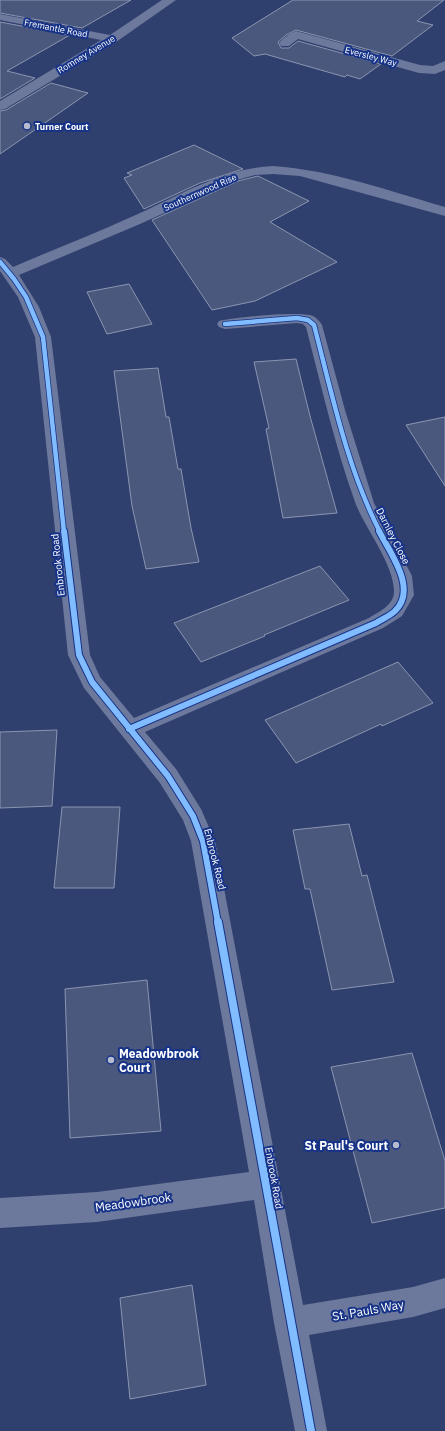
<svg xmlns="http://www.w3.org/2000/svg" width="445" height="1431" font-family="'IBM Plex Sans',sans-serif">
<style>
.building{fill:#4a587d;stroke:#8b95b1}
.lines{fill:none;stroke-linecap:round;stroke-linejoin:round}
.minor{fill:#6c789c;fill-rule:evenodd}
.cycleway-far2-casing{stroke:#163388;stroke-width:6}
.cycleway-far1-casing{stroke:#163388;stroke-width:8}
.cycleway-casing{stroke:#163388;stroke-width:10}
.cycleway-far2{stroke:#80bcff;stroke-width:4.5}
.cycleway-far1{stroke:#80bcff;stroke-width:6}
.cycleway{stroke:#80bcff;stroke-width:8}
.poi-dot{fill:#b7bccc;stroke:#163388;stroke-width:1.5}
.labels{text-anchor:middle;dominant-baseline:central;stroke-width:4;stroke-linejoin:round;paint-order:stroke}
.far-street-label{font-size:9px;fill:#fff;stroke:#163388}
.far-poi-label{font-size:9px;font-weight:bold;fill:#fff;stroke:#163388;text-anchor:start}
.street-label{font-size:10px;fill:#fff;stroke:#163388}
.near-poi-label{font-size:12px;font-weight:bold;fill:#fff;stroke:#163388;text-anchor:start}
.near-street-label{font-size:12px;fill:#fff;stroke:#163388}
</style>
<rect width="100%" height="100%" fill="#30406e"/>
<g class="building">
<path d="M0 0H131L82 28 0 13Z"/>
<path d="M293 0H444L417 21 433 25 392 56 296 30 286 35 278 42 281 48H289L298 41 381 64 360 79 347 75 345 77 265 54 254 56 232 38Z"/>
<path d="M0 22 70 35 7 71 35 78 0 99Z"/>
<path d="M51 83 88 93 0 154V111L6 110Z"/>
<path d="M194 145 243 169 200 183 144 209 124 178 132 175 127 173Z"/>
<path d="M258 176 309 201 270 222 337 262 255 301 212 310 152 220 238 181Z"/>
<path d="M129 284 152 324 107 334 87 292Z"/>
<path d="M296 359 310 416 337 513 283 518 266 429 269 428 254 362Z"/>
<path d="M158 368 166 417H169L178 469H181L191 528 199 562 146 569 132 506 114 371Z"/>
<path d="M445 417V486L406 425Z"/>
<path d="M320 566 349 600 264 635 265 636 201 662 174 623Z"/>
<path d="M398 662 433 703 382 726 381 724 296 763 265 720Z"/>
<path d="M57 730 52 806 0 808V732Z"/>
<path d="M62 807H120L114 888H54Z"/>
<path d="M349 824 362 876 367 875 394 982 332 990 310 889H305L293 830Z"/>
<path d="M147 980 161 1131 70 1138 65 989Z"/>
<path d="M412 1053 445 1161V1208L372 1223 331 1067Z"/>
<path d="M192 1285 206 1385 130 1399 120 1298Z"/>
</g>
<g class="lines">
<g class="minor">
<path d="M162 0H176L116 42 5 109 0 110V101L101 40 0 20V14L110 35Z"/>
<path d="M296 31 420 65 433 66 445 61V70L435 74 419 73 298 39 289 46H281L279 43C283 38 290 33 296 31Z"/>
<path d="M273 166C332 170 389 191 445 207V216L300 176 273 174 255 175 237 180 140 224 19 275 39 307 51 337 90 655 100 677 134 718 369 618C378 612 393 606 394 593 395 565 365 529 355 502 335 446 321 385 306 327L303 324 297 323 225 329 219 327 217 324 219 321C235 317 300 311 313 316 317 318 320 322 322 325L345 410 374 503 412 576 414 595 402 616 383 628 145 732 176 769 201 809 215 841 303 1305 413 1287 445 1278V1308L413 1317 309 1335 327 1431H295L274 1323 254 1200 97 1222 0 1228V1198L97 1192 249 1172 191 841 183 820 160 783 84 688 68 655 35 337 18 297 0 271V257L5 259 13 267C52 250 92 235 131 217 177 197 222 168 273 166Z"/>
</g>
<g class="cycleway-far2-casing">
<g id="cycleway-far2">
<path d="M0 262 14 279 26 297 43 337 64 532"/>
<path d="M225 324 297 318 308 320 314 325C332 394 347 468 380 532"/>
</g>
</g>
<g class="cycleway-far1-casing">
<g id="cycleway-far1">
<path d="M64 531 79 655 92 682 168 776 193 816 203 841 218 923"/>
<path d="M129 729 376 623C382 619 390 616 395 611 418 589 390 553 379 531"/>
</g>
</g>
<g class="cycleway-casing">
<path id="cycleway" d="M218 922 311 1431"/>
</g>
<use href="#cycleway-far2" class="cycleway-far2"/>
<use href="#cycleway-far1" class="cycleway-far1"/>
<use href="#cycleway" class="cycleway"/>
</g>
<g class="poi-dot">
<circle cx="27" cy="126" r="4"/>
<circle cx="111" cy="1060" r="4"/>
<circle cx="396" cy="1145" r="4"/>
</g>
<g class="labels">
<g class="far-street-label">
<text transform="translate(56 28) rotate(11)">Fremantle Road</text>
<text transform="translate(86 54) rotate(-31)">Romney Avenue</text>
<text transform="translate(371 56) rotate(15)">Eversley Way</text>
<text transform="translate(200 192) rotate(-24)">Southernwood Rise</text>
</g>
<g class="far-poi-label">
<text x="35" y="126">Turner Court</text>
</g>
<g class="street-label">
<text transform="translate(393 536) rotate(63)">Darnley Close</text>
<text transform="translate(58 565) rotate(-96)">Enbrook Road</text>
<text transform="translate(215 859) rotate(76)">Enbrook Road</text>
<text transform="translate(274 1178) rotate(80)">Enbrook Road</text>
</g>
<g class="near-poi-label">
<text x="119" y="1053">Meadowbrook<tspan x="119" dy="14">Court</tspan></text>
<text x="388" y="1145" text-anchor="end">St Paul's Court</text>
</g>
<g class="near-street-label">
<text transform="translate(133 1202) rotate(-8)">Meadowbrook</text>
<text transform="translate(368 1310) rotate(-10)">St. Pauls Way</text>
</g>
</g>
</svg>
